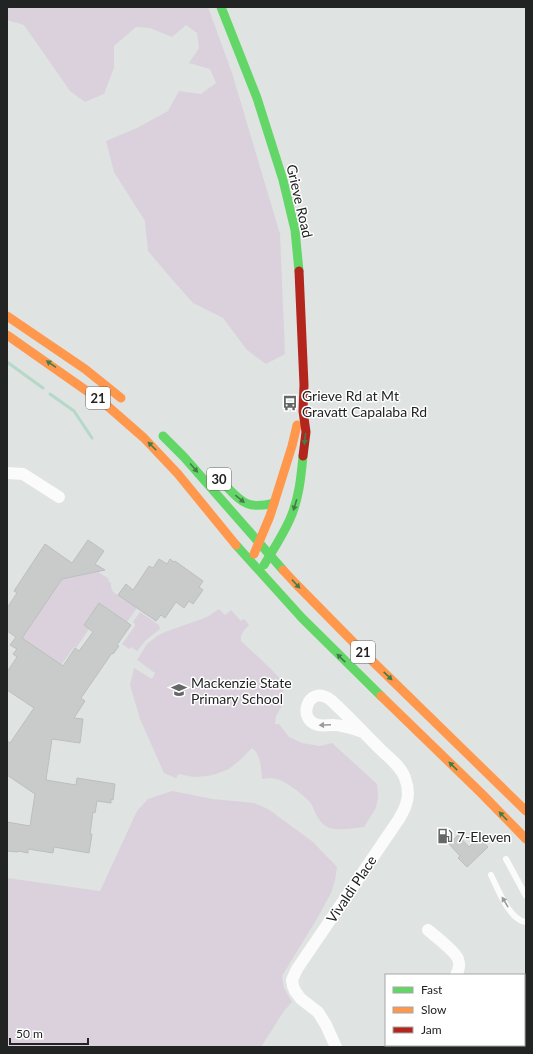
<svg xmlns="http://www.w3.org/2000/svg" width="533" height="1054" font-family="Lato,sans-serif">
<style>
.green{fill:#dad1dc}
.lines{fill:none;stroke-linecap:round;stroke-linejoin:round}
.stream{stroke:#b5d8c9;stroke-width:3}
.building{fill:#c8cbc9;stroke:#bcbfbd}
.lane{stroke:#fafbfa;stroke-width:6}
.street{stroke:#fafbfa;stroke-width:12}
.fast{stroke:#63d668;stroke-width:9}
.slow{stroke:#ff974d;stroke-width:9}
.jam{stroke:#b3261e;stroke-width:9}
.oneway{fill:#427d46}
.oneway2{fill:#999a99}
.labels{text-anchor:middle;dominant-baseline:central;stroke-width:3;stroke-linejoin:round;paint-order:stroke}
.shield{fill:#fff;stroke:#646665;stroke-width:1}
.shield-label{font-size:13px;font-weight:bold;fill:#222423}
.street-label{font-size:14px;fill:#222423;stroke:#fff}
.poi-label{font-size:14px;fill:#222423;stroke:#fff;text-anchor:start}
</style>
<rect width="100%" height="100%" fill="#dfe3e1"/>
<g class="green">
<path d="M7 7H208L232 73 280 234 285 354 266 364 247 350 223 318 193 303 170 277 148 251 145 221 114 172 106 141 137 128 168 111 179 91 201 94 216 83 210 69 189 63 199 48 197 33 186 25 172 37 150 28 136 27 114 46V68L104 94 85 102 70 91 24 25 7 20Z"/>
<path d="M98 572 109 579 108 581 111 583V587L113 592 137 608 127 622 99 603 84 625 89 629 76 648 74 647 61 665 22 638 62 579Z"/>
<path d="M219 609 225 615 231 610 241 621 244 619 249 625C244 630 240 634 241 641L270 668 280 679 283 684 284 700 283 704 276 716 275 724H279L289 737 302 743 320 746 332 743 377 784 378 797 376 808 364 827C353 828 340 831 330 828 319 824 316 814 312 805 308 798 288 783 280 780 274 778 268 778 262 779 261 769 261 754 252 748L240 760 229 769 216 774 208 776 194 777 179 774 178 775 176 778 164 773 140 719 130 685 134 668 152 679 155 673 137 660 147 644 157 636 165 632 207 617Z"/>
<path d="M140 612 159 625 160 629 146 640 137 651 131 647 129 649 122 644 135 626V624L133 622Z"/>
<path d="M172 791 213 799 254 803 268 809 313 842 337 867 335 880 331 893 318 917 282 976 284 988 292 1002 284 1011 261 1047H7V878L100 891 137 811 148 799Z"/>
</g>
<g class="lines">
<g class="stream">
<path d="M7 362 43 388"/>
<path d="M50 394 74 411 92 438"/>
</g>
</g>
<g class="building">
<path d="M88 540 104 551 95 564 105 570 62 579 22 638 63 666 75 648 79 651 93 632 84 625 99 603 131 625 117 645 119 646 113 654 112 653 81 698 85 701 74 718 83 719 80 743 52 739 46 780 76 785 77 778 115 784 113 800 111 799V803L97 801 95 813 93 812 90 834H92L89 853 54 847 53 853 28 849V853L18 851V852L7 851V822L30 826 35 794 7 775V741L10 743 34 708 7 690V672L17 657 13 654 17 649 10 645 16 637 7 631V608L17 593 14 591 45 544 72 563Z"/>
<path d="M159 559 167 564 170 559 174 562 175 561 203 581 199 587 203 590 193 604 189 601 184 608 176 602 165 618 161 615 156 621 118 595 126 584 133 590 149 566 153 568Z"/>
<path d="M458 835 469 847 479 837 488 847 467 867 458 858 460 856 449 844Z"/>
</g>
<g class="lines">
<g class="lane">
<path d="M506 859 526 896"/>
<path d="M491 875C498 889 509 920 526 922"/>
</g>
<g class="street">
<path d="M7 473 23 474 59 497"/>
<path d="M428 930C435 936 455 951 458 959 460 964 459 970 456 975"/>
<path d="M336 1047 326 1025 318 1012 301 999 295 991 293 986 292 980 297 969 399 819C407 806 411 794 405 778 401 766 388 757 379 748 364 733 349 717 334 703 331 700 327 697 323 696 308 692 300 715 313 723 319 727 326 725 333 725 343 725 354 729 363 732"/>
<path d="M408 1047 409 1045"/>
</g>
<g class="fast">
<path d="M221 7 257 98 283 180 295 230 299 271"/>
<path d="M163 436 184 457 283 570"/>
<path d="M223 483C242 502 246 510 274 503"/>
<path d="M236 545 302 618 381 696"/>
<path d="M264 565C273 550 283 535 290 519 299 499 301 477 303 456"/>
<path d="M497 1047 498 1045"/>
<path d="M513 1047 515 1045"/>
</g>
<g class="slow">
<path d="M7 316 85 369 121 398"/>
<path d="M7 335 104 403 144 438 178 474 236 545"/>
<path d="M254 554 270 516 292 446 297 425"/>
<path d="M283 570 295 583 361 650 526 811"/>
<path d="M381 696 481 793 526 839"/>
<path d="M524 1008 526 1006"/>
</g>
<g class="jam">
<path d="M299 271 304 385 303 411 306 432 303 456"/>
<path d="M524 1034 526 1032"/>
</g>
</g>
<defs><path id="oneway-solid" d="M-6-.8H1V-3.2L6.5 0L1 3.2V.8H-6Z"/></defs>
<g class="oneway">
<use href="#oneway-solid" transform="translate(51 364) rotate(-145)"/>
<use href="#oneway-solid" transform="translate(305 439) rotate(96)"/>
<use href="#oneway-solid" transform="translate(152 446) rotate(-135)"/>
<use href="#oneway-solid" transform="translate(194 468) rotate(49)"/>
<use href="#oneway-solid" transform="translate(240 499) rotate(39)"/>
<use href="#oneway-solid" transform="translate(295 505) rotate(107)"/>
<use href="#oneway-solid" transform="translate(296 584) rotate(47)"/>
<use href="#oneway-solid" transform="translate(341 658) rotate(-136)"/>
<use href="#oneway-solid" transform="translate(388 676) rotate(44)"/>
<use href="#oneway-solid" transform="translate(453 766) rotate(-136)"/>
<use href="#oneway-solid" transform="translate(503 816) rotate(-134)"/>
</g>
<g class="oneway2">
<use href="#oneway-solid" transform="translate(325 725) rotate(177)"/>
<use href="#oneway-solid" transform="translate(505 902) rotate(-121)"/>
</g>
<defs>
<g id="bus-bare" transform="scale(1.2)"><path d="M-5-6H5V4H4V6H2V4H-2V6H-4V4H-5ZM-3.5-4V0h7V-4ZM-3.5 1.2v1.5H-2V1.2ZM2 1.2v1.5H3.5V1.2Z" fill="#646766" stroke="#fff" stroke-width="2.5" paint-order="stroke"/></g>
<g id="school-bare" transform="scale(1.2)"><path d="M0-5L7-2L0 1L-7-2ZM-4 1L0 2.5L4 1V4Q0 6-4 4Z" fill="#646766" stroke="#fff" stroke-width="2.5" paint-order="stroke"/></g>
<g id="fuel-bare" transform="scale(1.2)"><path d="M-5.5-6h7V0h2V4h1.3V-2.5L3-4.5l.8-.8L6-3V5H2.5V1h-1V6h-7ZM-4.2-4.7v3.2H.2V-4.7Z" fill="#646766" stroke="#fff" stroke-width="2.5" paint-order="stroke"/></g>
</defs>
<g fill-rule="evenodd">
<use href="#bus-bare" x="290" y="403"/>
<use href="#school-bare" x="179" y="690"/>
<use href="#fuel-bare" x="445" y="836"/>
</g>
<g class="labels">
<g class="shield">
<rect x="86" y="387" width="24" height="22" rx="3"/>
<rect x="207" y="468" width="24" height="22" rx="3"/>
<rect x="351" y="641" width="24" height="22" rx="3"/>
</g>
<g class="shield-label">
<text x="98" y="398">21</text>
<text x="219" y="479">30</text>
<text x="363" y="652">21</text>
</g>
<g class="street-label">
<text transform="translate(300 201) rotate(77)">Grieve Road</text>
<text transform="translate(351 889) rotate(-56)">Vivaldi Place</text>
</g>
<g class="poi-label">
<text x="302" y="395">Grieve Rd at Mt<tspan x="302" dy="16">Gravatt Capalaba Rd</tspan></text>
<text x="191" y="682">Mackenzie State<tspan x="191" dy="16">Primary School</tspan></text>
<text x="457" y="836">7-Eleven</text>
</g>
</g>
<rect width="533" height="1054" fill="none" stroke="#222423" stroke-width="16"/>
<rect x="385" y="974" width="140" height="72" fill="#ffffff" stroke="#a7a7a7"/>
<rect x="393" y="987" width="20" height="6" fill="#63d668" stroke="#a7a7a7"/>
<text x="421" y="994" font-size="12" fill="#222423">Fast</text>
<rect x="393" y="1007" width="20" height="6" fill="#ff974d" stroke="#a7a7a7"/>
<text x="421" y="1014" font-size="12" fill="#222423">Slow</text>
<rect x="393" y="1027" width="20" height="6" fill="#b3261e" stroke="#a7a7a7"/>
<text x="421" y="1034" font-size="12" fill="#222423">Jam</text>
<path d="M10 1038v6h78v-6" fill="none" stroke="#222423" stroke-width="2"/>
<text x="16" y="1038" font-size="12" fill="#222423" stroke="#ffffff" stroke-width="3" paint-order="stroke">50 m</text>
</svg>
